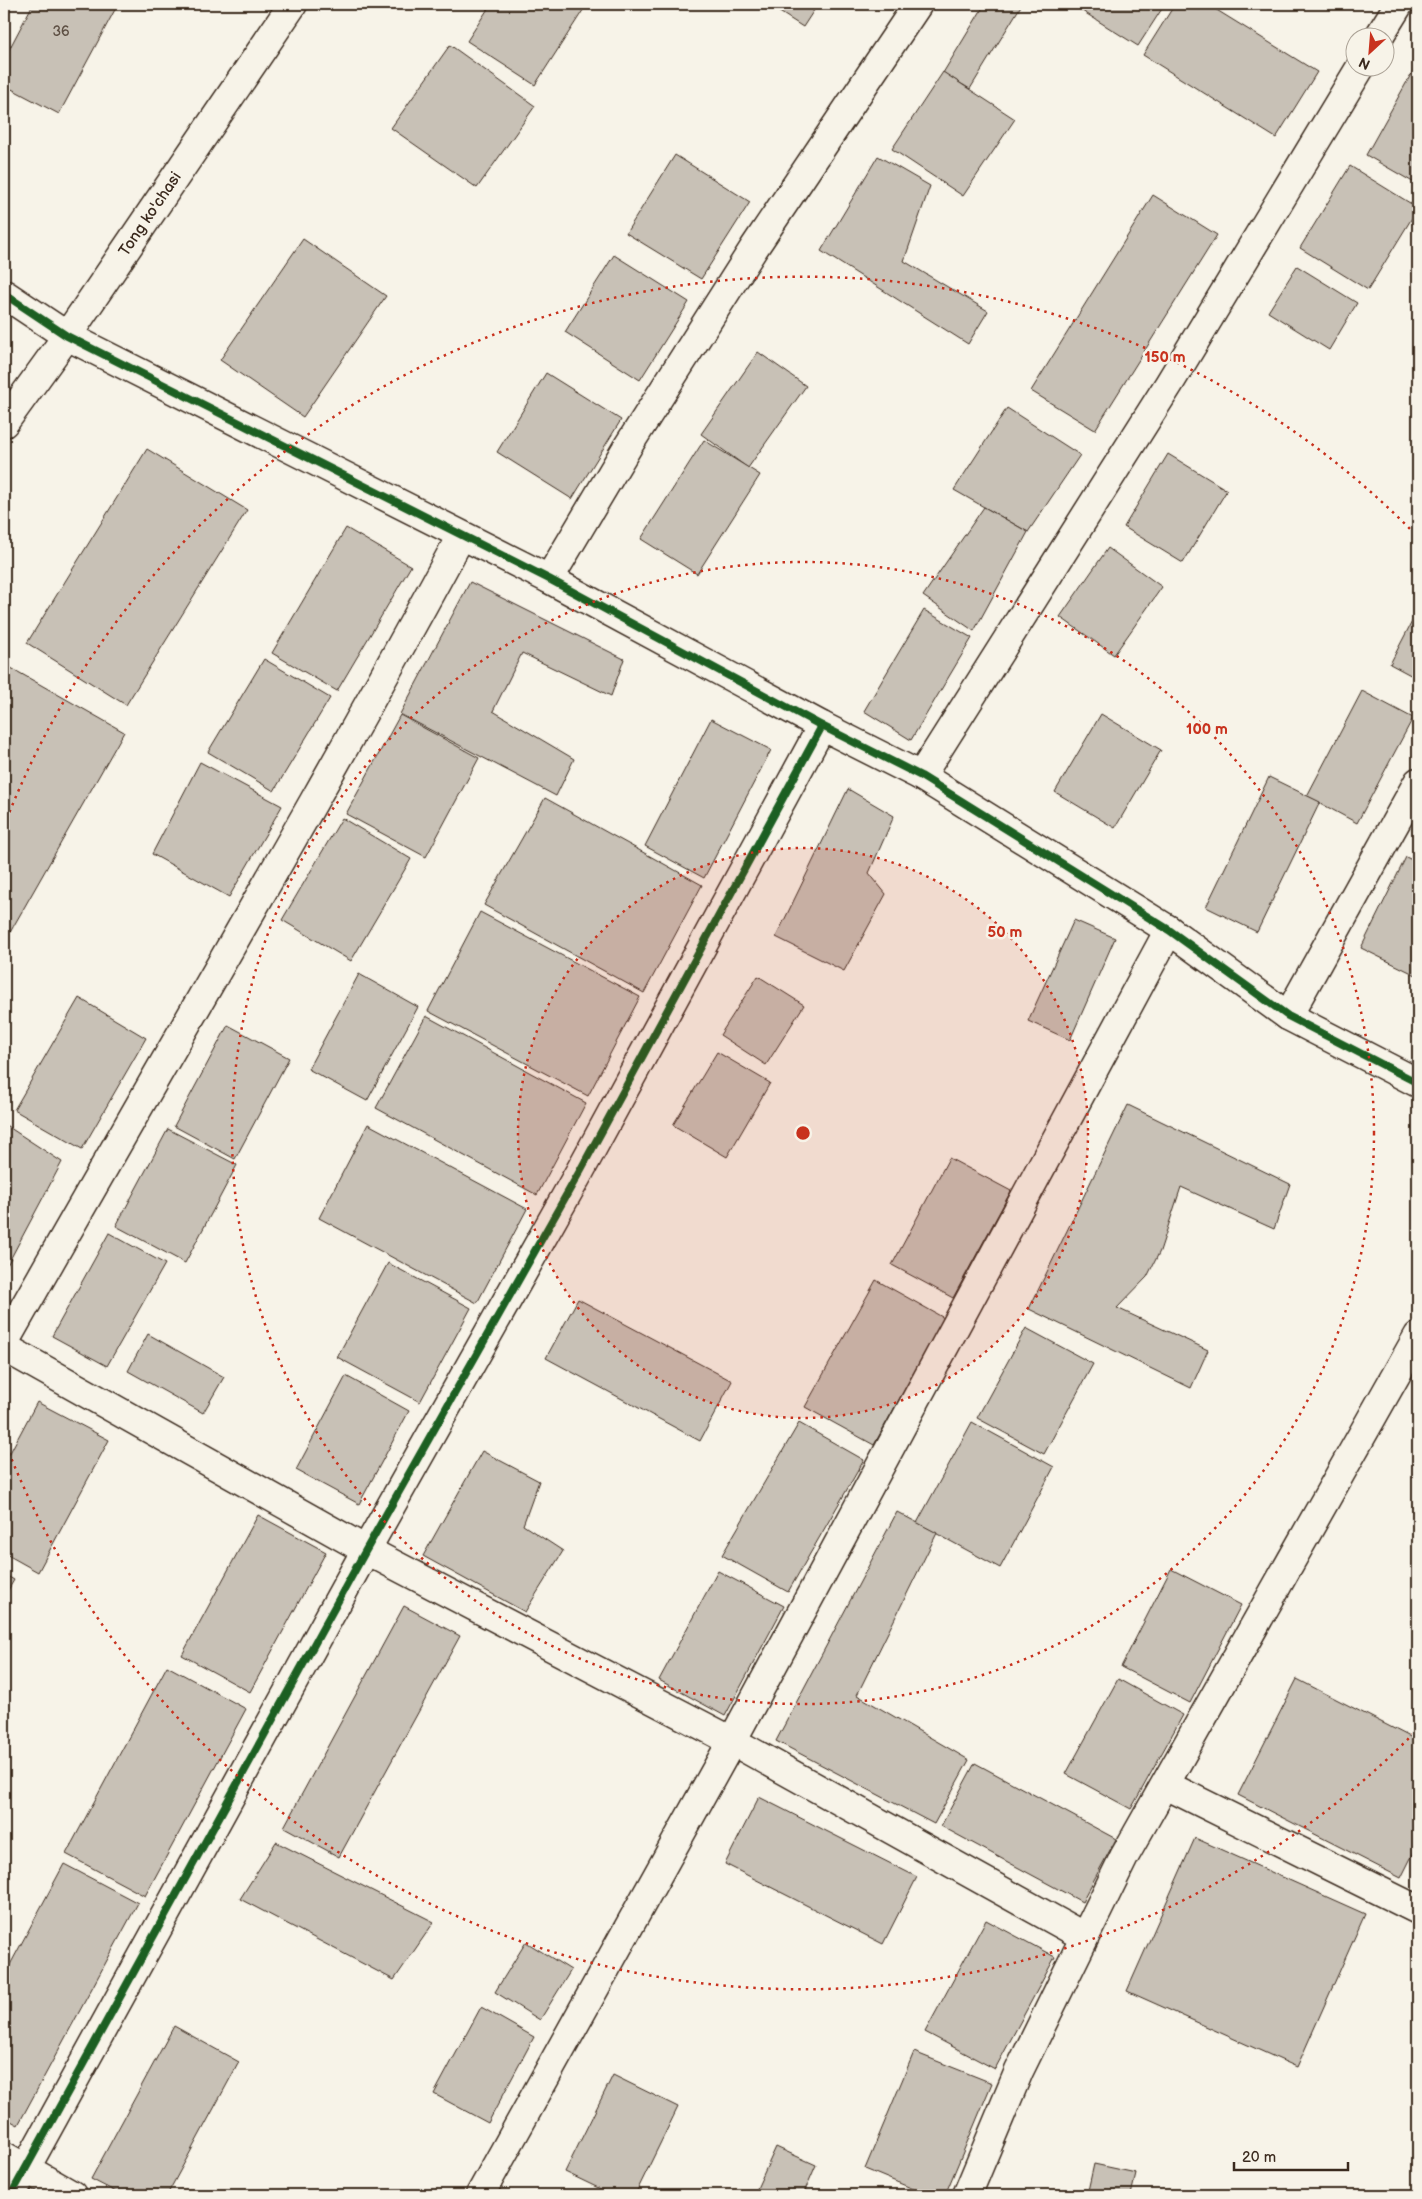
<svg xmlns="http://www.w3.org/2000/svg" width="1422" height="2199" font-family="'Balsamiq Sans',sans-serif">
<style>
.building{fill:#c8c1b6;stroke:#3b2a1e}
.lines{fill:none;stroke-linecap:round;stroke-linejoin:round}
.minor-casing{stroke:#3b2a1e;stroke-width:31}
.major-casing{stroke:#3b2a1e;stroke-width:31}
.minor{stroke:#f7f3e8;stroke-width:28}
.major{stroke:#f7f3e8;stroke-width:28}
.cycleway-casing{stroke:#f7f3e8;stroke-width:11}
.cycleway{stroke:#1b5e20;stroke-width:8}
.ring{fill:none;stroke:#c8321e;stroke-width:2.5;stroke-dasharray:2.5 5}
.labels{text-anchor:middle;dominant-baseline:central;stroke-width:5;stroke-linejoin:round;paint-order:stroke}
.number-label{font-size:14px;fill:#5e5044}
.street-label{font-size:16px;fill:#3b2a1e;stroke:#f7f3e8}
.centre{fill:#c8321e;stroke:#f7f3e8;stroke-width:2.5}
.ring-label{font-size:15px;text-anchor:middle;font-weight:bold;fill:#c8321e;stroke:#f7f3e8;stroke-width:5;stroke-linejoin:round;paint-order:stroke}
</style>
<rect width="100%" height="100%" fill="#f7f3e8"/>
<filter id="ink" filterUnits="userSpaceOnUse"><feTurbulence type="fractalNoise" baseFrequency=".02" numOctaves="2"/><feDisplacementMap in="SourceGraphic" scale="10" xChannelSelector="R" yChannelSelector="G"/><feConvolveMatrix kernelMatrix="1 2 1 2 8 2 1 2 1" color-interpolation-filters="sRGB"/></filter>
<g filter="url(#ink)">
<g class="building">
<path d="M33 4H118L59 114 4 85V59Z"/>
<path d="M491 4H587L535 85 467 41Z"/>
<path d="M767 4H818L803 27Z"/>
<path d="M985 4H1022L970 89 943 73Z"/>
<path d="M1071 4H1165L1138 46Z"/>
<path d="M1175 4H1207L1317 72 1276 138 1143 55Z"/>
<path d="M450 45 535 106 477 188 391 128Z"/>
<path d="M1414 69 1418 71V185L1366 155Z"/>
<path d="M943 72 1015 119 963 196 892 149Z"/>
<path d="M675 155 750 202 701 279 626 233Z"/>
<path d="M878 156 930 186 904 261 988 311 968 344 821 251Z"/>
<path d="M1350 166 1418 208 1368 290 1300 248Z"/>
<path d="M1153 195 1217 235 1095 430 1031 391Z"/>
<path d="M303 239 386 296 303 417 220 360Z"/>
<path d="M614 255 689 302 640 380 565 332Z"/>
<path d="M1297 266 1357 303 1329 350 1268 312Z"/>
<path d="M758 352 806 386 748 468 701 434Z"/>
<path d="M546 373 621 420 572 499 497 452Z"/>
<path d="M1007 408 1080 455 1028 532 954 490Z"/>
<path d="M704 440 760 475 697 574 641 539Z"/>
<path d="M147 449 247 510 126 705 27 643Z"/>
<path d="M1168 454 1227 490 1183 563 1124 527Z"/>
<path d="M984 507 1028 532 974 631 923 596Z"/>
<path d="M346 528 411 566 337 691 272 653Z"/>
<path d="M1108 548 1162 587 1114 655 1060 617Z"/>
<path d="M470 582 624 659 611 696 522 653 493 711 574 759 556 796 400 714Z"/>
<path d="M924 610 972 638 911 740 864 711Z"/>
<path d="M1418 610V679L1390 664Z"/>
<path d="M264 659 330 698 274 791 208 752Z"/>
<path d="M4 664 124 732 4 943Z"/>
<path d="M1362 691 1413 718 1357 823 1307 796Z"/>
<path d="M1101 714 1161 750 1115 828 1055 792Z"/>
<path d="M400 715 479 758 426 857 346 814Z"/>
<path d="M711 719 771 750 704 878 645 846Z"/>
<path d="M200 762 282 806 229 897 152 854Z"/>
<path d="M1269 777 1320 802 1257 932 1206 907Z"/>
<path d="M848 789 894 816 869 873 886 894 844 971 776 937Z"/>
<path d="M545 798 702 885 644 993 484 905Z"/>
<path d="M342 818 411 859 351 961 282 920Z"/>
<path d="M1406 857 1418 863V976L1361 948Z"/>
<path d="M480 912 640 997 588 1096 428 1011Z"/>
<path d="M1074 920 1115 938 1070 1040 1028 1021Z"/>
<path d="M359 974 418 1007 367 1101 308 1069Z"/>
<path d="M758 976 804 1005 766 1065 720 1035Z"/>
<path d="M79 998 146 1038 82 1149 14 1110Z"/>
<path d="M426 1016 586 1103 537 1195 376 1108Z"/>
<path d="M228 1025 289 1058 235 1159 174 1126Z"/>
<path d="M717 1052 770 1083 727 1157 673 1125Z"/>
<path d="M1128 1105 1290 1184 1274 1229 1181 1187 1160 1251 1147 1277 1117 1308 1208 1350 1191 1388 1029 1309Z"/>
<path d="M4 1124 62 1162 4 1271Z"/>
<path d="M368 1124 527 1209 477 1303 319 1218Z"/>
<path d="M168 1129 237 1165 185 1263 116 1226Z"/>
<path d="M949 1158 1011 1191 953 1298 892 1265Z"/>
<path d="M109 1233 165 1264 107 1366 52 1336Z"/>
<path d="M388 1263 471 1308 420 1402 337 1357Z"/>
<path d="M876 1280 944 1318 874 1445 805 1407Z"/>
<path d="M578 1299 732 1381 700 1441 546 1358Z"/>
<path d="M1026 1328 1093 1364 1044 1454 977 1418Z"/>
<path d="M148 1334 224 1377 203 1413 128 1371Z"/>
<path d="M346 1376 409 1411 359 1504 296 1470Z"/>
<path d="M37 1402 109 1440 38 1572 4 1553V1464Z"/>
<path d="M972 1422 1054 1467 1000 1568 917 1523Z"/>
<path d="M799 1423 864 1460 788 1592 722 1555Z"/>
<path d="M482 1451 539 1481 523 1525 563 1551 525 1612 423 1556Z"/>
<path d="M897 1512 937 1533 857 1695 969 1760 934 1824 776 1741Z"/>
<path d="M258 1515 326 1552 250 1692 182 1655Z"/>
<path d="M1171 1569 1241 1605 1190 1703 1121 1667Z"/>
<path d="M718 1571 784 1606 725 1716 659 1680Z"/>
<path d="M4 1574 14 1580 4 1597Z"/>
<path d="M404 1606 460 1636 339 1857 284 1827Z"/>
<path d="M167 1666 246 1709 145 1896 66 1854Z"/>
<path d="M1118 1679 1183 1715 1131 1809 1066 1774Z"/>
<path d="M1297 1679 1418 1741V1844L1401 1878 1238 1795Z"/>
<path d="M975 1763 1116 1839 1082 1902 941 1826Z"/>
<path d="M759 1797 917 1877 883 1944 725 1864Z"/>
<path d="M1195 1838 1365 1914 1297 2067 1127 1991Z"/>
<path d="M276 1842 434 1922 394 1980 240 1899Z"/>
<path d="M64 1864 138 1903 18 2125 4 2117V1976Z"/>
<path d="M986 1920 1055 1957 995 2069 925 2032Z"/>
<path d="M526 1942 571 1970 540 2020 495 1992Z"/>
<path d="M481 2007 534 2037 488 2123 434 2094Z"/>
<path d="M174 2026 239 2062 167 2195H122L91 2179Z"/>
<path d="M914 2052 992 2083 945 2195H928L865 2169Z"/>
<path d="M613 2075 678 2107 635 2195H613L565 2172Z"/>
<path d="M776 2147 816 2165 803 2195H754Z"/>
<path d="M1094 2164 1136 2173 1131 2195H1087Z"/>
</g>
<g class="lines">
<g class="minor-casing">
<g id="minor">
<path d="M1378 38 1399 4"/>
<path d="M4 294 67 336 549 579 822 726 921 776 1169 930 1288 1016 1418 1083"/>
<path d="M549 579 628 446 754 248 918 4"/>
<path d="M921 776 1169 384 1360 68"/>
<path d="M1288 1016 1418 782"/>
<path d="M4 1343C156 1074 314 808 461 536"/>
<path d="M4 1347 366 1550 732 1741 1083 1936"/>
<path d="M1166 1785 1418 1910"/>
<path d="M4 2156 72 2195"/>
<path d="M11 2195 366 1550 580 1171 822 726"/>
<path d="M480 2195 732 1741 1169 930"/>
<path d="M967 2195 1019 2071 1124 1857 1418 1336"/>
</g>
</g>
<g class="major-casing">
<g id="major">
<path id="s1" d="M4 423 67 336 293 4"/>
</g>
</g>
<use href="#minor" class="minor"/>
<use href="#major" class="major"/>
<g class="cycleway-casing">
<g id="cycleway">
<path d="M4 294 67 336 549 579 822 726 921 776 1169 930 1288 1016 1418 1083"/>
<path d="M11 2195 366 1550 580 1171 822 726"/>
</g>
</g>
<use href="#cycleway" class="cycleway"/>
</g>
</g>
<circle cx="803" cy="1133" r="285" fill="#c8321e" fill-opacity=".12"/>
<g class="ring">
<circle cx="803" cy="1133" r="285"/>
<circle cx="803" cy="1133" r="571"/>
<path d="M1414 1733A856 856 0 0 1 4 1440M4 826A856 856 0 0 1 1414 533"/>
</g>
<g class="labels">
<g class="number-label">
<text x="61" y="31">36</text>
</g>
<g class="street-label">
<text stroke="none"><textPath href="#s1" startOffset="255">Tong ko'chasi</textPath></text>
</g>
</g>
<circle cx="803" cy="1133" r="8" class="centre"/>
<g class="ring-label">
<text x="1165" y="362">150 m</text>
<text x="1207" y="734">100 m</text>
<text x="1005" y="937">50 m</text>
</g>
<rect width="1422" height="2199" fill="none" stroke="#f7f3e8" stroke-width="20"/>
<rect x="10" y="10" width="1402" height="2179" fill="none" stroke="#3b2a1e" stroke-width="2" filter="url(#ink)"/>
<g transform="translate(1370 52) rotate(206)"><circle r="24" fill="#f7f3e8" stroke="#aca397"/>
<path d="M0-4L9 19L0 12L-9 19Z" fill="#c8321e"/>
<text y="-8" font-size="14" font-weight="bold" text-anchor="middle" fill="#3b2a1e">N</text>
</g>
<path d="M1234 2162v8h114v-8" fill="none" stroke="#3b2a1e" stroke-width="2.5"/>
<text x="1242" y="2162" font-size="15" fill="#3b2a1e" stroke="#f7f3e8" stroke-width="4" paint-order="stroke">20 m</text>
</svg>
